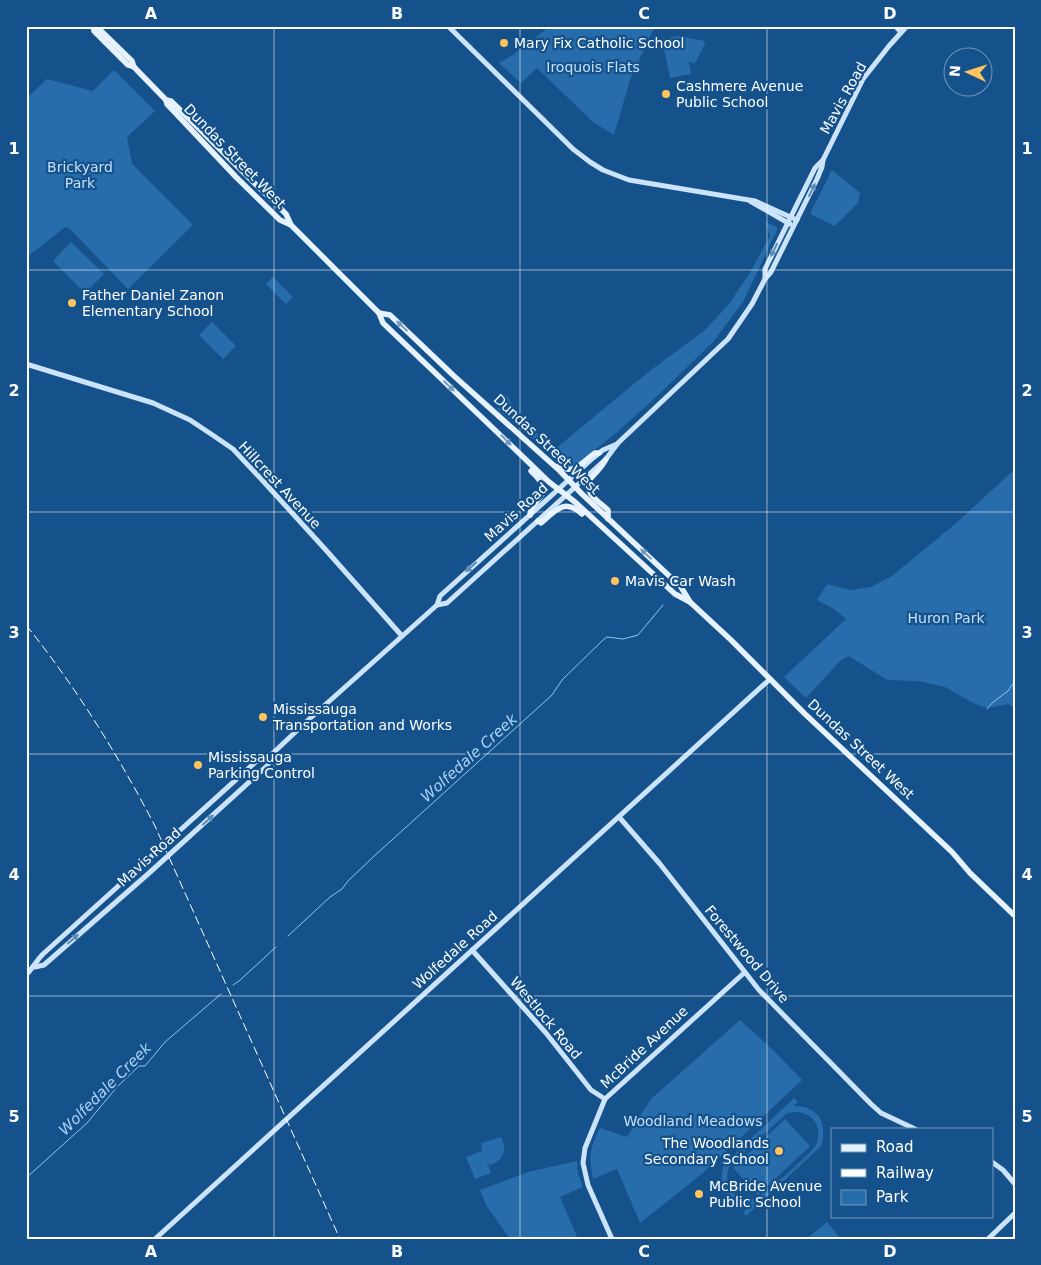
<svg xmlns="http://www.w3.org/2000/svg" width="1041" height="1265" font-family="'DejaVu Sans',sans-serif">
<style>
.green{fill:#276cab;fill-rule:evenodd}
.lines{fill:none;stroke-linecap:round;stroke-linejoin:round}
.stream{stroke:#90c5f3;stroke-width:1}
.secondary{stroke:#cce4fb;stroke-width:5}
.primary{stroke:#e7f2ff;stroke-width:5.5}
.rail{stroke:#fff;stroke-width:1;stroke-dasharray:9 4;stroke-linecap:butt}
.oneway{fill:#5e8cb8}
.oneway2{fill:#739ac0}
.grid{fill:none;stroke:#fff;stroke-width:1;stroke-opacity:0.55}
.poi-dot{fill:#ffc45d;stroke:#15528c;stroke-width:2}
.labels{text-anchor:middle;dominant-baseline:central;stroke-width:4.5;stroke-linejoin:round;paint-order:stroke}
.poi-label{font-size:14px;fill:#fff;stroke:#15528c;text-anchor:start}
.park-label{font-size:14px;fill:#c4e1fb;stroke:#15528c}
.street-label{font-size:14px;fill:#fff;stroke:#15528c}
.water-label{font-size:15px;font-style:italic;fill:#aad3f7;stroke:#15528c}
.neatline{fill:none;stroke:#fff;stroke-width:2}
.grid-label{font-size:16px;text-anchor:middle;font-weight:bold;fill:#fff}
</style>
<rect width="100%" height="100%" fill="#15528c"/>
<g class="green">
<path d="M550 26H655L630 80 614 135 593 122 537 68 521 83 499 63 514 54Z"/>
<path d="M684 35V37L704 41 705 44 695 63 689 62 691 74 670 78 662 39Z"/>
<path d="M114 70 155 111 127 137 132 164 193 225 128 289 69 228 65 227 26 258V99L47 79 93 91Z"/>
<path d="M832 170 860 193 858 203 835 226 810 214Z"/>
<path d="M765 222 777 227V230L743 302 713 342 654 399 615 434 574 466H568L562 464 544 448 497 409 507 395 516 412 554 450 647 373 705 330 729 304 749 274 770 236Z"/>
<path d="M71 242 104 274 85 293 53 261Z"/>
<path d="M273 277 293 297 286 304 266 284Z"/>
<path d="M212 322 236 346 223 359 199 335Z"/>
<path d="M1015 469V708L1008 704 988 708 975 704 945 687 918 681 887 680 849 656 841 660 806 698 784 677 846 619 834 609 817 600 827 584 850 590 871 587 892 576 954 525Z"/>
<path d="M740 1020 772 1049 802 1080 703 1173 640 1223 617 1169 593 1179C589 1155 589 1150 600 1128L627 1137 651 1099Z"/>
<path d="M794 1098 798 1102 793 1106C819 1106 828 1123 821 1146L746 1216 743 1213 751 1204C726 1204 717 1187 724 1164ZM793 1112C805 1112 816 1117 818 1130 819 1135 818 1140 816 1145 811 1154 761 1198 752 1199 730 1203 719 1175 734 1161 752 1145 769 1130 786 1114Z"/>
<path d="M785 1119 810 1146 758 1195 733 1168Z"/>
<path d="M501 1137C508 1150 503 1162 489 1165L486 1159 491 1173 475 1179 466 1157 482 1151 481 1143Z"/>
<path d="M577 1161 578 1174 583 1187 560 1197 578 1239H510L486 1205 480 1190 528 1172Z"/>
<path d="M827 1222 841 1239H806Z"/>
</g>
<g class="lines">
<g class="stream">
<path d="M987 709 993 702 1008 691 1015 681"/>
<path d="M288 936 330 897 342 889 348 881 372 858 541 705 552 695 562 680 603 640 607 637 623 639 638 635 663 605"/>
<path d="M233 985 239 981 276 947"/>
<path d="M26 1178 87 1123 117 1087 139 1066H145L165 1042 221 994"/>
</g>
<g class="secondary">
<path d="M448 26 573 149 590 162 603 170 629 180 755 201 797 220"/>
<path d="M895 26 901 32"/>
<path d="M750 201 790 224"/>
<path d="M765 278V269L815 168 823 160 863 79 889 46 907 26"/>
<path d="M26 364 153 403 190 420 211 434 233 449 263 481 325 549 402 636"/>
<path d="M437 605 440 596 593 458 603 450 617 444"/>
<path d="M619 817 660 864 759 990 871 1104 881 1113 915 1129"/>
<path d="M472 950 546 1033 591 1090 605 1099"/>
<path d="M35 967 44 965 148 874 268 765 271 755 306 722 437 605 447 603 606 459 618 443 728 339 752 304 765 279 771 272 817 179 822 167 823 160"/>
<path d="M26 975C34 967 36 961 43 954L260 758 271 755"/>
<path d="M992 1162 1003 1170 1015 1184"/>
<path d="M155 1239 770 679"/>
<path d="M612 1239 588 1185 583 1163 585 1148 605 1099 744 973"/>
<path d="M988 1239 1015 1213"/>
</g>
<g class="primary">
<path d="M93 26 94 31 128 65 134 67 166 100 171 101 286 214 291 225 379 313 383 323 521 455 549 482 575 502 675 594 690 602 731 640 805 714 952 852 970 873 1015 916"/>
<path d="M96 26 132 61 134 67"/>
<path d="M166 100 167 104 236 177 280 220 291 225"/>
<path d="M379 313 390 315 454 376 560 471 582 494 681 587 690 602"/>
<path d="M606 459C602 467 597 471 591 478 581 491 599 502 608 510V519"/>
<path d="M559 465C573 477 583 461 595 453H599"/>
<path d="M530 515C531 496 559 497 531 471"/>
<path d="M538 521 541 523C556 510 564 498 582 514"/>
</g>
<path class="rail" d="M26 625C76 687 118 755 155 826L340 1239"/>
</g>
<defs><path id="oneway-solid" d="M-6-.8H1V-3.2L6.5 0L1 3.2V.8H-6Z" transform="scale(1.25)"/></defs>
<g class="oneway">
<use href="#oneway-solid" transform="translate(812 190) rotate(-64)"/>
<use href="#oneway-solid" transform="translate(774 250) rotate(116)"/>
<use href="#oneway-solid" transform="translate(471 567) rotate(139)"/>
<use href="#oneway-solid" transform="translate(208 820) rotate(-42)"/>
<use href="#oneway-solid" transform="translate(73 939) rotate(-41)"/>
</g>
<g class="oneway2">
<use href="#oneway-solid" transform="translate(402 326) rotate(-137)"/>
<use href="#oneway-solid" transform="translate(449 386) rotate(44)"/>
<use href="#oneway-solid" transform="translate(506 440) rotate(46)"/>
<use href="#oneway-solid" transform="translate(646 554) rotate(-137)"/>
</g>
<path class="grid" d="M274 26V1239M520 26V1239M767 26V1239M26 270H1015M26 512H1015M26 754H1015M26 996H1015"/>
<g class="poi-dot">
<circle cx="504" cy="43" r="5"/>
<circle cx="666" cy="94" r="5"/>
<circle cx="72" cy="303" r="5"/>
<circle cx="615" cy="581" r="5"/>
<circle cx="263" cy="717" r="5"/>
<circle cx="198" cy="765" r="5"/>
<circle cx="779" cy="1151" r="5"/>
<circle cx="699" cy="1194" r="5"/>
</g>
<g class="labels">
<g class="poi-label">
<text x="514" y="43">Mary Fix Catholic School</text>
<text x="676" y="86">Cashmere Avenue<tspan x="676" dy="16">Public School</tspan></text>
<text x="82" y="295">Father Daniel Zanon<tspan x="82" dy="16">Elementary School</tspan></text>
<text x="625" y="581">Mavis Car Wash</text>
<text x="273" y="709">Mississauga<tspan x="273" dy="16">Transportation and Works</tspan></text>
<text x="208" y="757">Mississauga<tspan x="208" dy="16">Parking Control</tspan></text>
<text x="769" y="1143" text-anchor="end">The Woodlands<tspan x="769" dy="16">Secondary School</tspan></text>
<text x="709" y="1186">McBride Avenue<tspan x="709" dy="16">Public School</tspan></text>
</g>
<g class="park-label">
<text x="593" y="67">Iroquois Flats</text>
<text x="80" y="167">Brickyard<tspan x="80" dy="16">Park</tspan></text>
<text x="946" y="618">Huron Park</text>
<text x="693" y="1121">Woodland Meadows</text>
</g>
<g class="street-label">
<text transform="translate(843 98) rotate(-61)">Mavis Road</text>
<text transform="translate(235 156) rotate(46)">Dundas Street West</text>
<text transform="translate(547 444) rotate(43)">Dundas Street West</text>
<text transform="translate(280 485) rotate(47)">Hillcrest Avenue</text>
<text transform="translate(516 512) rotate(-42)">Mavis Road</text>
<text transform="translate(861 749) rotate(43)">Dundas Street West</text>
<text transform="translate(149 857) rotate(-42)">Mavis Road</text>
<text transform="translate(455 950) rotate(-42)">Wolfedale Road</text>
<text transform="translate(747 954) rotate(50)">Forestwood Drive</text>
<text transform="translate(546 1018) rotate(50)">Westlock Road</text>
<text transform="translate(644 1047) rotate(-43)">McBride Avenue</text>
</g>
<g class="water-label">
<text transform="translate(469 758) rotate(-42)">Wolfedale Creek</text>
<text transform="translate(105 1089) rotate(-45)">Wolfedale Creek</text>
</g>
</g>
<rect width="1041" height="1265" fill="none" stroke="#15528c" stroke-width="55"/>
<rect x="831" y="1128" width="162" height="90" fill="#15528c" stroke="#7397ba"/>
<rect x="841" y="1144" width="25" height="8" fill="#e7f2ff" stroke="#7397ba"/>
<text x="876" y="1152" font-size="15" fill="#ffffff">Road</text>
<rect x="841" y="1169" width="25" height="8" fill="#ffffff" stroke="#7397ba"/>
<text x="876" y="1178" font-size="15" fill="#ffffff">Railway</text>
<rect x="841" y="1190" width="25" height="15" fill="#276cab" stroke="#7397ba"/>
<text x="876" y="1202" font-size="15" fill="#ffffff">Park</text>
<g transform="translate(968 72) rotate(274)"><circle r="24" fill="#15528c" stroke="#7397ba"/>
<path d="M0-4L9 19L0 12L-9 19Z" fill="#ffc45d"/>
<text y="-8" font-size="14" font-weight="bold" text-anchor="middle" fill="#ffffff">N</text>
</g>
<rect x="28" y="28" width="986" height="1210" class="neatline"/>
<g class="grid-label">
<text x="151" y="19">A</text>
<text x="397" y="19">B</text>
<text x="644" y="19">C</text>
<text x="890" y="19">D</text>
<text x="14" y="154">1</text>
<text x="1027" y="154">1</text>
<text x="14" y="396">2</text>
<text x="1027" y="396">2</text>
<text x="14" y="638">3</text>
<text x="1027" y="638">3</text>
<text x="14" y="880">4</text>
<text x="1027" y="880">4</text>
<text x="14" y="1122">5</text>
<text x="1027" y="1122">5</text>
<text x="151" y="1257">A</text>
<text x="397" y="1257">B</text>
<text x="644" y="1257">C</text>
<text x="890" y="1257">D</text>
</g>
</svg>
